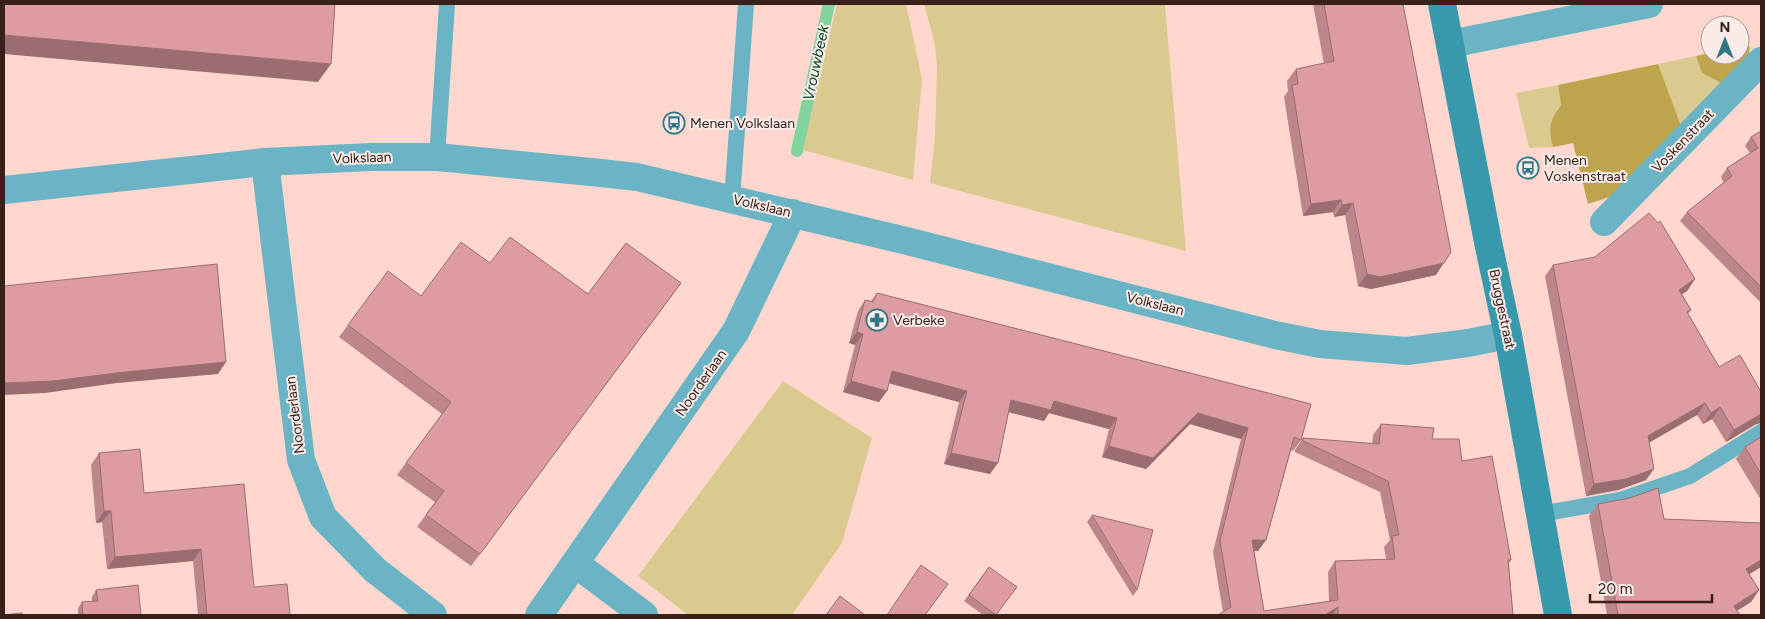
<svg xmlns="http://www.w3.org/2000/svg" width="1765" height="619" font-family="Figtree,sans-serif">
<style>
.green{fill:#daca90}
.forest{fill:#bda44d}
.lines{fill:none;stroke-linecap:round;stroke-linejoin:round}
.stream{stroke:#83d39d;stroke-width:12}
.lane{stroke:#6bb4c5;stroke-width:16}
.street{stroke:#6bb4c5;stroke-width:28}
.secondary{stroke:#3899ad;stroke-width:28}
.wall{fill:#bd868a}
.shaded-wall{fill:#9a6d71}
.building{fill:#dc9ca1;stroke:#9a6d71}
.labels{text-anchor:middle;dominant-baseline:central;stroke-width:4;stroke-linejoin:round;paint-order:stroke}
.poi-label{font-size:14px;fill:#39211b;stroke:#f9ebe8;text-anchor:start}
.street-label{font-size:14px;fill:#39211b;stroke:#f9ebe8}
.water-label{font-size:15px;font-style:italic;fill:#054624;stroke:#f9ebe8}
</style>
<rect width="100%" height="100%" fill="#ffd7ce"/>
<g class="green">
<path d="M837 4H906L922 79 913 180 803 150Z"/>
<path d="M924 4H1165L1186 251 930 183 935 137 937 68 935 45Z"/>
<path d="M1696 56 1702 73 1727 86 1683 131 1658 64Z"/>
<path d="M1558 85 1561 105C1549 122 1548 127 1553 147L1529 148 1516 93Z"/>
<path d="M783 381 872 438 842 543 792 615H688L638 576Z"/>
</g>
<g class="forest">
<path d="M1745 45 1750 47 1747 63 1727 86 1702 73 1696 56 1710 53V55H1740V46Z"/>
<path d="M1658 64 1683 131 1622 193 1588 204 1573 143 1553 147C1548 127 1549 122 1561 105L1558 85Z"/>
</g>
<g class="lines">
<path class="stream" d="M797 151 829 4"/>
<g class="lane">
<path d="M437 157 447 4"/>
<path d="M732 199 746 4"/>
<path d="M1540 514 1620 500 1690 476 1761 432"/>
</g>
<g class="street">
<path d="M1450 44 1649 4"/>
<path d="M265 162 301 460 323 517 375 570 433 615"/>
<path d="M4 190 265 162 371 157H437L601 173 637 177 907 241 1275 335 1320 344 1407 351 1468 343 1508 335"/>
<path d="M1604 222 1761 61"/>
<path d="M576 564 644 615"/>
<path d="M539 615 736 331 793 213"/>
</g>
<path class="secondary" d="M1442 4 1489 247 1508 335 1558 615"/>
</g>
<g class="wall">
<path d="M1313 4H1403L1436 275 1371 289 1358 286 1345 215 1334 217 1333 212 1303 216 1284 97 1288 91 1287 81 1296 69 1324 64Z"/>
<path d="M1761 131V303L1680 221 1687 212 1724 183 1721 177 1727 168 1750 153 1745 146 1751 137Z"/>
<path d="M490 263 588 294 681 283 471 566 417 527 435 502 397 475 442 414 339 337 348 325 421 296Z"/>
<path d="M1553 265 1695 279 1687 291 1682 294 1691 310 1688 314 1719 367 1761 392V423L1756 424 1726 442 1712 419 1703 424 1697 415 1649 442 1646 480 1618 490 1586 496 1545 276Z"/>
<path d="M877 293 1311 404 1301 440 1293 451 1291 450 1266 540 1258 551H1254L1264 611 1329 601 1328 572 1335 561 1386 559 1384 547 1390 540 1380 492 1295 452V450L1303 438 1372 444 1373 435 1381 424 1432 439 1462 461 1511 560 1509 563 1513 615H1218L1223 612 1213 552 1241 439 1190 424 1146 469 1102 457 1109 429 1049 413 1044 421 1009 412 990 474 944 464 959 402 889 383 887 391 879 402 843 392 855 345 849 343 858 311 865 300 871 301Z"/>
<path d="M1761 437V500L1736 459 1745 447Z"/>
<path d="M99 453 144 493 254 587 290 615H198L193 561 107 569 102 522 96 523 91 465Z"/>
<path d="M1598 504 1664 519 1761 523V567L1749 574 1759 590 1751 602 1737 611 1740 615H1607L1589 516Z"/>
<path d="M1092 515 1137 590 1133 596 1087 522Z"/>
<path d="M989 567 997 615H983L964 601Z"/>
<path d="M96 590 141 615H78V608L82 602 92 601V597Z"/>
</g>
<g class="shaded-wall">
<path d="M4 35 331 64 318 82 4 54Z"/>
<path d="M1341 200 1333 212 1303 216 1311 204Z"/>
<path d="M1353 203 1345 215 1334 217 1342 205Z"/>
<path d="M1444 263 1436 275 1371 289 1358 286 1367 274Z"/>
<path d="M1695 279 1687 291 1671 301 1679 290Z"/>
<path d="M857 332 863 334 855 345 849 343Z"/>
<path d="M226 362 218 374 117 383 45 393 4 395V383Z"/>
<path d="M892 371 967 391 959 402 884 382Z"/>
<path d="M851 381 887 391 879 402 843 392Z"/>
<path d="M1011 400 1054 401 1117 418 1109 429 1049 413 1044 421 1004 411Z"/>
<path d="M1705 403 1697 415 1640 448 1648 436Z"/>
<path d="M1720 407 1712 419 1703 424 1711 413Z"/>
<path d="M1198 413 1248 428 1241 439 1190 424 1146 469 1102 457 1109 446Z"/>
<path d="M1761 414V423L1756 424 1726 442 1734 430Z"/>
<path d="M951 453 998 463 990 474 944 464Z"/>
<path d="M1654 469 1646 480 1618 490 1586 496 1594 484Z"/>
<path d="M104 511H111L102 522 96 523Z"/>
<path d="M1252 540H1266L1258 551H1244Z"/>
<path d="M201 549 193 561 107 569 115 557Z"/>
<path d="M1761 560V567L1738 581 1746 569Z"/>
<path d="M1759 590 1751 602 1729 615 1734 606Z"/>
<path d="M1338 607 1332 615H1325Z"/>
</g>
<g class="building">
<path d="M4 4H335L331 64 4 35Z"/>
<path d="M1324 4H1403L1451 252 1444 263 1380 277 1367 274 1353 203 1342 205 1341 200 1311 204 1292 85 1298 84 1296 69 1334 61Z"/>
<path d="M1761 131V287L1687 212 1732 176 1727 168 1758 148 1751 137Z"/>
<path d="M1649 213 1658 223 1660 221 1695 279 1679 290 1691 310 1687 312 1719 367 1740 355 1761 392V414L1734 430 1720 407 1711 413 1705 403 1648 436 1654 469 1626 479 1594 484 1553 265 1595 257Z"/>
<path d="M510 237 588 294 626 243 681 283 480 554 426 515 444 491 406 463 451 402 348 325 388 271 421 296 461 242 490 263Z"/>
<path d="M217 264 226 362 125 372 53 381 4 383V286Z"/>
<path d="M877 293 1311 404 1301 440 1294 437 1266 540H1252L1264 611 1338 600 1335 561 1395 559 1392 536 1399 535 1388 481 1303 441V438L1379 444 1381 424 1434 428 1432 439H1459L1462 461 1492 456 1511 560H1508L1513 615H1338V607L1325 615H1218L1231 607 1220 541 1248 428 1198 413 1153 458 1109 446 1117 418 1054 401 1051 410 1011 400 998 463 951 453 967 391 892 371 887 391 851 381 863 334 857 332 865 300 873 302Z"/>
<path d="M1761 437V474L1745 447Z"/>
<path d="M140 449 144 493 244 484 254 587 287 584 290 615H207L201 549 115 557 111 511H104L99 453Z"/>
<path d="M1658 488 1664 519 1761 523V560L1746 569 1759 590 1734 606 1740 615H1618L1598 504 1630 498Z"/>
<path d="M1092 515 1153 530 1137 590Z"/>
<path d="M921 565 948 584 925 615H887Z"/>
<path d="M989 567 1017 587 996 615 969 595Z"/>
<path d="M138 585 141 615H83L82 602 98 601 96 590Z"/>
<path d="M840 596 865 615H826Z"/>
<path d="M22 613 23 615H4Z"/>
</g>
<defs>
<g id="bus-ring" transform="scale(1.125)"><circle r="9.5" fill="#f9ebe8" stroke="#317685" stroke-width="1.5"/><path d="M-5-6H5V4H4V6H2V4H-2V6H-4V4H-5ZM-3.5-4V0h7V-4ZM-3.5 1.2v1.5H-2V1.2ZM2 1.2v1.5H3.5V1.2Z" fill="#317685"/></g>
<g id="pharmacy-ring" transform="scale(1.125)"><circle r="9.5" fill="#f9ebe8" stroke="#317685" stroke-width="1.5"/><path d="M-2-6h4v4h4v4h-4v4h-4v-4h-4v-4h4Z" fill="#317685"/></g>
</defs>
<g fill-rule="evenodd">
<use href="#bus-ring" x="674" y="123"/>
<use href="#bus-ring" x="1528" y="168"/>
<use href="#pharmacy-ring" x="877" y="320"/>
</g>
<g class="labels">
<g class="poi-label">
<text x="690" y="123">Menen Volkslaan</text>
<text x="1544" y="160">Menen<tspan x="1544" dy="16">Voskenstraat</tspan></text>
<text x="893" y="320">Verbeke</text>
</g>
<g class="street-label">
<text transform="translate(1683 141) rotate(-46)">Voskenstraat</text>
<text transform="translate(362 158) rotate(-2)">Volkslaan</text>
<text transform="translate(762 206) rotate(13)">Volkslaan</text>
<text transform="translate(1155 304) rotate(14)">Volkslaan</text>
<text transform="translate(1502 309) rotate(78)">Bruggestraat</text>
<text transform="translate(701 383) rotate(-55)">Noorderlaan</text>
<text transform="translate(295 415) rotate(-97)">Noorderlaan</text>
</g>
<g class="water-label">
<text transform="translate(816 63) rotate(-78)">Vrouwbeek</text>
</g>
</g>
<rect width="1765" height="619" fill="none" stroke="#39211b" stroke-width="10"/>
<g transform="translate(1725 40)"><circle r="24" fill="#f9ebe8" stroke="#ac9a96"/>
<path d="M0-4L9 19L0 12L-9 19Z" fill="#317685"/>
<text y="-8" font-size="14" font-weight="bold" text-anchor="middle" fill="#39211b">N</text>
</g>
<path d="M1590 594v8h122v-8" fill="none" stroke="#39211b" stroke-width="2.5"/>
<text x="1598" y="594" font-size="15" fill="#39211b" stroke="#f9ebe8" stroke-width="4" paint-order="stroke">20 m</text>
</svg>
